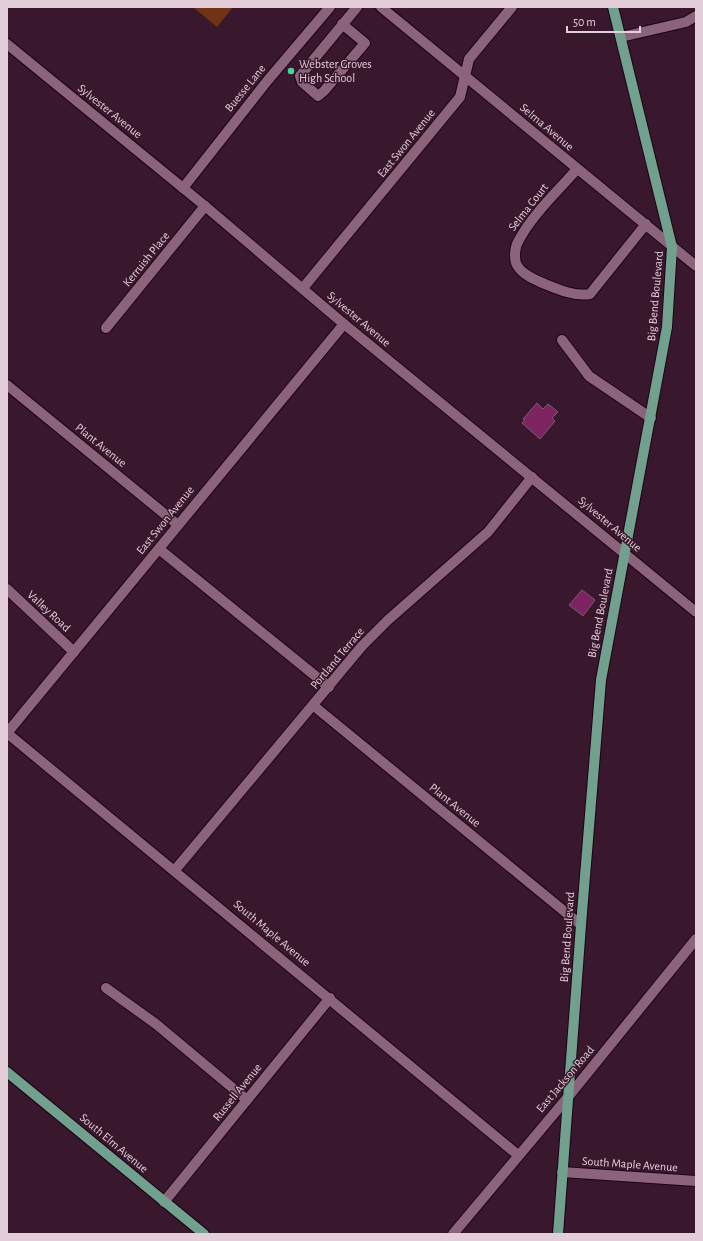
<svg xmlns="http://www.w3.org/2000/svg" width="703" height="1241" font-family="'Alegreya Sans',sans-serif">
<style>
.green{fill:#713216}
.building{fill:#7d2360;stroke:#805a71}
.lines{fill:none;stroke-linecap:round;stroke-linejoin:round}
.minor-casing{stroke:#1e0215;stroke-width:12}
.major-casing{stroke:#1e0215;stroke-width:12}
.minor{stroke:#8b647b;stroke-width:10}
.major{stroke:#71a08f;stroke-width:10}
.poi-dot{fill:#48d49d;stroke:#39182d;stroke-width:1.5}
.labels{text-anchor:middle;dominant-baseline:central;stroke-width:3;stroke-linejoin:round;paint-order:stroke}
.poi-label{font-size:12px;fill:#e4ceda;stroke:#39182d;text-anchor:start}
.street-label{font-size:12px;fill:#e4ceda;stroke:#39182d}
</style>
<rect width="100%" height="100%" fill="#39182d"/>
<path class="green" d="M193 7H233L217 27Z"/>
<g class="building">
<path d="M537 403 543 409 548 404 558 412 552 418 555 421 540 439 522 423 525 420 523 419Z"/>
<path d="M582 590 595 600 583 616 569 605Z"/>
</g>
<g class="lines">
<g class="minor-casing">
<g id="minor">
<path d="M381 7 696 266"/>
<path d="M342 24 365 43 324 91 318 96 302 82 300 76 357 7"/>
<path d="M621 37 686 22 696 16"/>
<path d="M7 44 205 206 344 324 696 612"/>
<path d="M577 169C558 191 532 215 519 240 515 246 514 256 516 263 520 273 532 278 540 282 555 288 574 297 590 294L646 224"/>
<path d="M183 188 268 80 330 7"/>
<path d="M303 288 460 97 469 59 512 7"/>
<path d="M106 328 205 206"/>
<path d="M562 340 589 376 651 418"/>
<path d="M7 385 178 525"/>
<path d="M159 549 329 687"/>
<path d="M7 589 74 652"/>
<path d="M314 706 581 925"/>
<path d="M7 733 518 1155"/>
<path d="M7 733 344 324"/>
<path d="M175 870 362 646 388 620 488 532 532 477"/>
<path d="M106 988 156 1024 247 1100"/>
<path d="M562 1172 696 1181"/>
<path d="M164 1202 330 998"/>
<path d="M453 1234 568 1097 696 939"/>
</g>
</g>
<g class="major-casing">
<g id="major">
<path d="M7 1072 204 1234"/>
<path d="M558 1234 581 925 601 680 667 327 672 247 613 7"/>
</g>
</g>
<use href="#minor" class="minor"/>
<use href="#major" class="major"/>
</g>
<circle class="poi-dot" cx="291" cy="71" r="4"/>
<g class="labels">
<g class="poi-label">
<text x="299" y="64">Webster Groves<tspan x="299" dy="14">High School</tspan></text>
</g>
<g class="street-label">
<text transform="translate(245 88) rotate(-51)">Buesse Lane</text>
<text transform="translate(110 111) rotate(39)">Sylvester Avenue</text>
<text transform="translate(547 127) rotate(40)">Selma Avenue</text>
<text transform="translate(406 143) rotate(-51)">East Swon Avenue</text>
<text transform="translate(528 207) rotate(-52)">Selma Court</text>
<text transform="translate(146 259) rotate(-51)">Kerruish Place</text>
<text transform="translate(655 296) rotate(-85)">Big Bend Boulevard</text>
<text transform="translate(359 319) rotate(40)">Sylvester Avenue</text>
<text transform="translate(101 445) rotate(39)">Plant Avenue</text>
<text transform="translate(165 520) rotate(-51)">East Swon Avenue</text>
<text transform="translate(610 524) rotate(40)">Sylvester Avenue</text>
<text transform="translate(49 611) rotate(43)">Valley Road</text>
<text transform="translate(600 613) rotate(-79)">Big Bend Boulevard</text>
<text transform="translate(337 658) rotate(-50)">Portland Terrace</text>
<text transform="translate(455 805) rotate(39)">Plant Avenue</text>
<text transform="translate(272 933) rotate(40)">South Maple Avenue</text>
<text transform="translate(567 937) rotate(-86)">Big Bend Boulevard</text>
<text transform="translate(565 1079) rotate(-50)">East Jackson Road</text>
<text transform="translate(237 1092) rotate(-51)">Russell Avenue</text>
<text transform="translate(114 1143) rotate(40)">South Elm Avenue</text>
<text transform="translate(630 1164) rotate(4)">South Maple Avenue</text>
</g>
</g>
<rect width="703" height="1241" fill="none" stroke="#e4ceda" stroke-width="16"/>
<path d="M567 26v6h73v-6" fill="none" stroke="#e4ceda" stroke-width="2"/>
<text x="573" y="26" font-size="12" fill="#e4ceda" stroke="#39182d" stroke-width="3" paint-order="stroke">50 m</text>
</svg>
